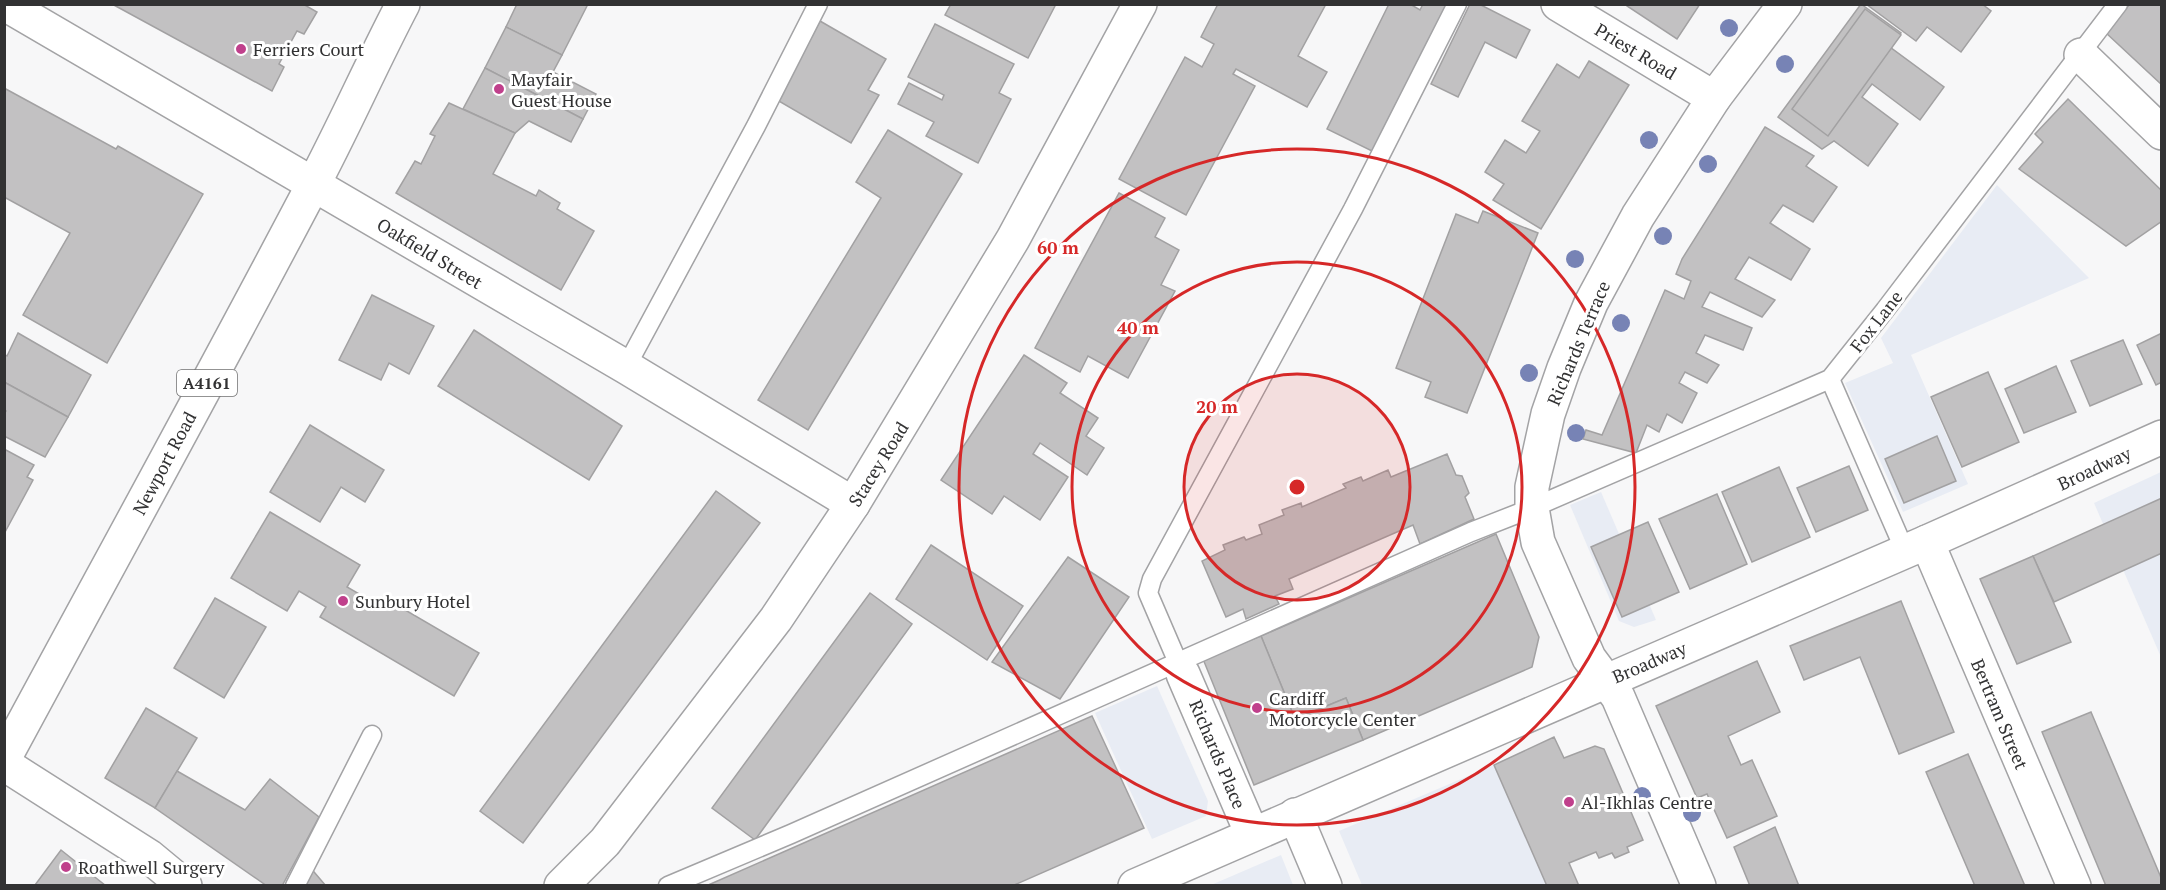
<svg xmlns="http://www.w3.org/2000/svg" width="2166" height="890" font-family="'PT Serif',serif">
<style>
.built{fill:#e8ecf4}
.building{fill:#c2c1c2;stroke:#a2a1a2;stroke-width:1.5}
.lines{fill:none;stroke-linecap:round;stroke-linejoin:round}
.lane-casing{stroke:#a3a3a5;stroke-width:21}
.street-casing{stroke:#a3a3a5;stroke-width:36}
.secondary-casing{stroke:#a3a3a5;stroke-width:36}
.primary-casing{stroke:#a3a3a5;stroke-width:36}
.lane{stroke:#fff;stroke-width:18}
.street{stroke:#fff;stroke-width:33}
.secondary{stroke:#fff;stroke-width:33}
.primary{stroke:#fff;stroke-width:33}
.tree{fill:#7783b5}
.ring{fill:none;stroke:#d62828;stroke-width:3}
.poi-dot{fill:#c0408c;stroke:#fff;stroke-width:2}
.labels{text-anchor:middle;dominant-baseline:central;stroke-width:6;stroke-linejoin:round;paint-order:stroke}
.shield{fill:#fff;stroke:#707070;stroke-width:1.5}
.shield-label{font-size:16px;font-weight:bold;fill:#323233}
.poi-label{font-size:18px;fill:#323233;stroke:#fff;text-anchor:start}
.street-label{font-size:18px;fill:#323233;stroke:#fff}
.centre{fill:#d62828;stroke:#fff;stroke-width:3}
.ring-label{font-size:18px;text-anchor:middle;font-weight:bold;fill:#d62828;stroke:#fff;stroke-width:6;stroke-linejoin:round;paint-order:stroke}
</style>
<rect width="100%" height="100%" fill="#f7f7f8"/>
<g class="built">
<path d="M1997 185 2089 278 1911 355 1968 484 1903 512 1845 383 1893 363 1881 338Z"/>
<path d="M2161 472V657L2094 503Z"/>
<path d="M1601 492 1656 620 1634 627 1619 621 1570 505Z"/>
<path d="M1157 686 1208 801 1206 816 1152 839 1095 713Z"/>
<path d="M1494 765 1547 885H1362L1339 831Z"/>
<path d="M1281 855 1293 885H1211Z"/>
</g>
<g class="building">
<path d="M112 4H303L317 12 304 34 297 31 279 64 284 67 272 91Z"/>
<path d="M517 4H588L562 55 506 27Z"/>
<path d="M951 4H1056L1028 58 945 15Z"/>
<path d="M1218 4H1326L1298 56 1327 72 1307 107 1236 69 1233 74 1255 86 1186 215 1119 179 1185 57 1202 67 1214 44 1201 37Z"/>
<path d="M1389 4H1410L1420 10 1423 4H1447L1372 151 1327 129Z"/>
<path d="M1470 4H1479L1530 30 1516 58 1485 42 1458 97 1431 84Z"/>
<path d="M1628 4H1700L1677 39 1627 6Z"/>
<path d="M1861 4 1901 33 1890 47 1944 87 1920 120 1872 84 1862 97 1898 124 1868 166 1834 141 1822 149 1778 117Z"/>
<path d="M1866 4H1982L1991 11 1961 52 1927 27 1916 41Z"/>
<path d="M2130 4H2162V85L2105 32Z"/>
<path d="M1865 9 1901 35 1828 136 1792 109Z"/>
<path d="M820 21 886 59 868 90 879 95 851 143 777 100Z"/>
<path d="M935 24 1014 64 999 93 1011 99 978 163 926 136 934 122 898 104 909 83 942 100 944 95 908 77Z"/>
<path d="M506 27 562 55 553 72 596 94 583 119 485 68Z"/>
<path d="M1589 61 1629 85 1541 229 1493 200 1504 184 1485 172 1505 140 1526 153 1540 131 1522 121 1557 64 1579 78Z"/>
<path d="M485 68 583 119 571 142 529 121 515 133 463 109Z"/>
<path d="M4 88 116 149 118 146 203 194 107 363 23 315 70 233 4 197Z"/>
<path d="M2068 99 2162 191V221L2126 246 2019 169 2043 142 2035 134Z"/>
<path d="M449 103 515 133 493 174 536 196 539 190 560 203 557 209 594 231 561 290 396 193 415 161 421 164 435 136 430 134Z"/>
<path d="M1765 127 1814 156 1806 166 1837 187 1813 222 1783 205 1770 223 1810 249 1791 280 1749 257 1735 279 1775 300 1762 317 1710 292 1702 307 1752 328 1743 350 1705 335 1696 353 1719 365 1707 383 1685 372 1679 383 1697 393 1682 423 1667 414 1659 432 1647 425 1636 453 1583 439 1586 430 1602 435 1665 290 1684 299 1691 281 1676 274 1682 259Z"/>
<path d="M888 130 962 174 808 430 758 400 881 198 856 182Z"/>
<path d="M1119 193 1165 218 1155 237 1179 250 1161 285 1175 291 1128 378 1088 356 1080 372 1035 348Z"/>
<path d="M1483 211 1538 233 1467 413 1425 397 1431 382 1396 368 1456 214 1478 223Z"/>
<path d="M372 295 434 326 409 374 389 363 381 380 339 360Z"/>
<path d="M474 330 622 426 589 480 438 386Z"/>
<path d="M18 333 91 375 68 417 4 382V354L7 356Z"/>
<path d="M2162 333V382L2156 385 2137 345Z"/>
<path d="M2123 340 2142 384 2090 406 2071 361Z"/>
<path d="M1024 355 1067 383 1060 393 1098 418 1086 436 1104 448 1087 475 1040 443 1033 454 1068 477 1040 520 1004 496 992 514 941 480Z"/>
<path d="M2056 366 2076 412 2024 433 2005 389Z"/>
<path d="M1988 372 2019 442 1962 467 1931 397Z"/>
<path d="M4 382 68 417 45 457 4 436V414L6 411 4 410Z"/>
<path d="M310 425 384 470 365 502 341 487 320 522 270 492Z"/>
<path d="M1937 436 1956 481 1904 503 1885 459Z"/>
<path d="M4 449 34 465 27 477 33 480 4 534Z"/>
<path d="M1447 454 1456 475 1462 476 1469 493 1465 497 1474 519 1420 544 1413 525 1289 579 1293 589 1275 596 1279 604 1246 619 1243 609 1226 617 1202 561 1225 550 1223 545 1244 537 1246 540 1262 534 1259 525 1284 515 1282 510 1301 503 1302 507 1346 488 1343 484 1361 477 1363 481 1388 470 1391 477Z"/>
<path d="M1849 466 1868 510 1816 532 1797 488Z"/>
<path d="M1779 467 1810 537 1752 562 1722 492Z"/>
<path d="M716 491 760 523 523 843 480 811Z"/>
<path d="M1717 494 1747 564 1690 589 1659 519Z"/>
<path d="M2162 498V553L2054 602 2033 556Z"/>
<path d="M270 512 360 565 347 587 378 605 383 597 479 653 454 696 320 617 326 607 299 591 287 611 231 578Z"/>
<path d="M1648 522 1679 592 1622 617 1591 547Z"/>
<path d="M1496 534 1539 637 1532 667 1363 740 1346 698 1295 719 1261 636Z"/>
<path d="M931 545 1023 606 987 660 896 599Z"/>
<path d="M2033 556 2071 642 2017 664 1980 579Z"/>
<path d="M1068 557 1129 597 1060 699 992 662Z"/>
<path d="M870 593 912 624 755 840 712 808Z"/>
<path d="M215 598 266 627 224 698 174 668Z"/>
<path d="M1901 601 1954 732 1899 754 1860 657 1804 680 1790 646Z"/>
<path d="M1261 636 1295 719 1346 698 1363 740 1254 785 1203 659Z"/>
<path d="M1757 661 1780 712 1728 736 1741 765 1752 760 1777 816 1727 838 1707 794 1697 798 1656 706Z"/>
<path d="M146 708 197 738 155 808 105 778Z"/>
<path d="M2091 712 2162 880V886H2106L2042 732Z"/>
<path d="M1092 716 1144 828 1012 886H706Z"/>
<path d="M1554 737 1564 758 1595 746 1604 749 1643 840 1627 847 1629 852 1615 858 1612 853 1599 858 1596 852 1569 863 1579 886H1547L1494 765Z"/>
<path d="M1968 754 2025 886H1975L1926 772Z"/>
<path d="M177 771 245 810 270 779 319 817 282 886H267L155 808Z"/>
<path d="M1775 827 1799 886H1750L1734 847Z"/>
<path d="M61 850 106 886 35 885Z"/>
<path d="M309 866 326 886H302Z"/>
</g>
<g class="lines">
<g class="lane-casing">
<g id="lane">
<path d="M626 367 756 126 818 4"/>
<path d="M1830 379 1905 551"/>
<path d="M1182 672 1148 593 1152 579 1353 209 1457 4"/>
<path d="M295 886 372 735"/>
<path d="M668 886 791 834 1471 532 1532 508 1830 379 1885 310 2118 4"/>
</g>
</g>
<g class="street-casing">
<g id="street">
<path d="M5 4 626 367 853 504"/>
<path d="M1558 4 1714 98"/>
<path d="M2081 55 2162 133"/>
<path d="M1927 542 2074 886"/>
<path d="M1183 674 1252 834"/>
<path d="M4 764 150 857 185 886"/>
<path d="M1295 815 1325 886"/>
<path d="M561 886 605 842 776 619 853 504 1013 239 1140 4"/>
<path d="M1699 886 1618 697 1589 658 1538 542 1532 508V487L1548 414 1564 368 1591 303 1638 216 1714 98 1785 4"/>
</g>
</g>
<g class="secondary-casing">
<path id="secondary" d="M1135 886 1927 542 2162 437"/>
</g>
<g class="primary-casing">
<path id="primary" d="M4 759C107 568 211 379 312 187 344 127 371 65 403 4"/>
</g>
<use href="#lane" class="lane"/>
<use href="#street" class="street"/>
<use href="#secondary" class="secondary"/>
<use href="#primary" class="primary"/>
</g>
<g class="tree">
<circle cx="1729" cy="28" r="9"/>
<circle cx="1785" cy="64" r="9"/>
<circle cx="1649" cy="140" r="9"/>
<circle cx="1708" cy="164" r="9"/>
<circle cx="1663" cy="236" r="9"/>
<circle cx="1575" cy="259" r="9"/>
<circle cx="1621" cy="323" r="9"/>
<circle cx="1529" cy="373" r="9"/>
<circle cx="1576" cy="433" r="9"/>
<circle cx="1642" cy="796" r="9"/>
<circle cx="1692" cy="813" r="9"/>
</g>
<circle cx="1297" cy="487" r="113" fill="#d62828" fill-opacity=".12"/>
<g class="ring">
<circle cx="1297" cy="487" r="113"/>
<circle cx="1297" cy="487" r="225"/>
<circle cx="1297" cy="487" r="338"/>
</g>
<g class="poi-dot">
<circle cx="241" cy="49" r="6"/>
<circle cx="499" cy="89" r="6"/>
<circle cx="343" cy="601" r="6"/>
<circle cx="1257" cy="708" r="6"/>
<circle cx="1569" cy="802" r="6"/>
<circle cx="66" cy="867" r="6"/>
</g>
<g class="labels">
<rect class="shield" x="177" y="370" width="60" height="26" rx="4.5"/>
<g class="shield-label">
<text x="207" y="383">A4161</text>
</g>
<g class="poi-label">
<text x="253" y="49">Ferriers Court</text>
<text x="511" y="79">Mayfair<tspan x="511" dy="21">Guest House</tspan></text>
<text x="355" y="601">Sunbury Hotel</text>
<text x="1269" y="698">Cardiff<tspan x="1269" dy="21">Motorcycle Center</tspan></text>
<text x="1581" y="802">Al-Ikhlas Centre</text>
<text x="78" y="867">Roathwell Surgery</text>
</g>
<g class="street-label">
<text transform="translate(1636 51) rotate(31)">Priest Road</text>
<text transform="translate(430 253) rotate(31)">Oakfield Street</text>
<text transform="translate(1876 321) rotate(-52)">Fox Lane</text>
<text transform="translate(1578 343) rotate(-67)">Richards Terrace</text>
<text transform="translate(164 463) rotate(-62)">Newport Road</text>
<text transform="translate(878 464) rotate(-58)">Stacey Road</text>
<text transform="translate(2094 468) rotate(-25)">Broadway</text>
<text transform="translate(1649 662) rotate(-23)">Broadway</text>
<text transform="translate(2000 714) rotate(67)">Bertram Street</text>
<text transform="translate(1218 754) rotate(67)">Richards Place</text>
</g>
</g>
<circle cx="1297" cy="487" r="9" class="centre"/>
<g class="ring-label">
<text x="1058" y="254">60 m</text>
<text x="1138" y="334">40 m</text>
<text x="1217" y="413">20 m</text>
</g>
<rect width="2166" height="890" fill="none" stroke="#323233" stroke-width="12"/>
</svg>
